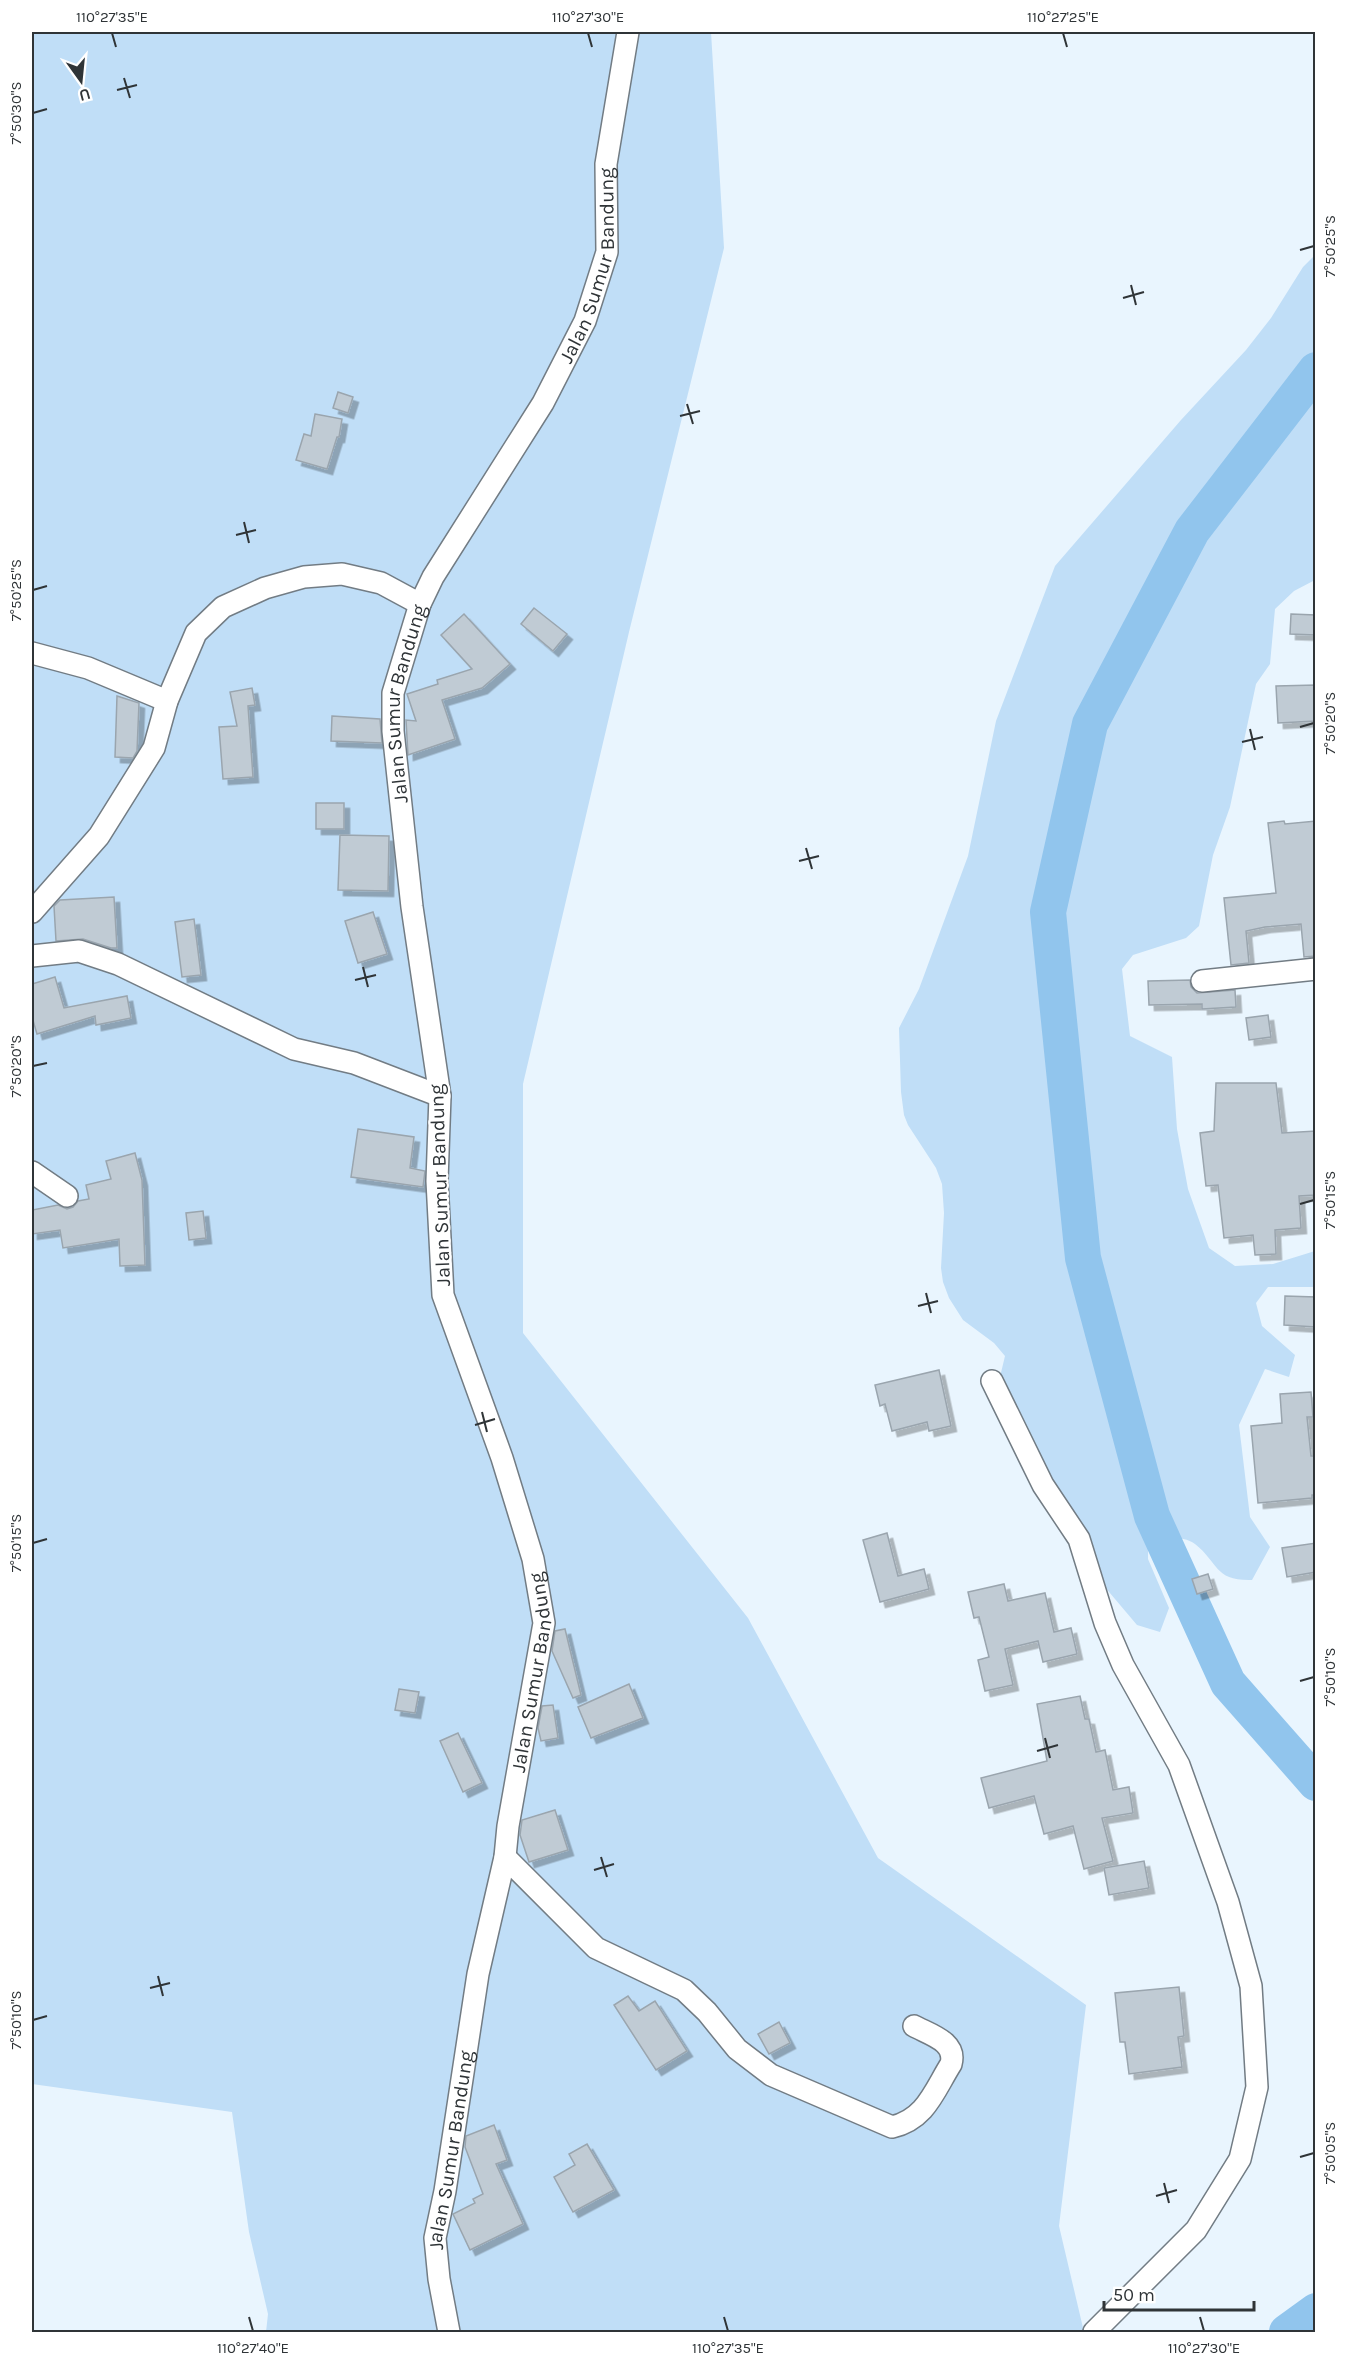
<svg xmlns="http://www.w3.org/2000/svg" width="1347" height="2364" font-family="Karla,sans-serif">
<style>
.green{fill:#c0def7}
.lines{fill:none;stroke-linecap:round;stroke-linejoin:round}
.river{stroke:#91c5ed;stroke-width:36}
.building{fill:#c0cbd4;stroke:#9aa5ae;stroke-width:1.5;filter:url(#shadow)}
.minor-casing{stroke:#727c84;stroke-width:24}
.minor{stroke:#fff;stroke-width:21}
.ticks{fill:none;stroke:#2f3437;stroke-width:2}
.labels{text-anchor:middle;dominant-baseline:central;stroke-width:4.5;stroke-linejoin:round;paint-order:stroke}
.street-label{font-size:20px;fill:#2f3437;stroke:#fff}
.neatline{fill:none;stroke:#2f3437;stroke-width:2}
.ticks-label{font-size:15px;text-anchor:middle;fill:#2f3437}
</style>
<defs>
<filter id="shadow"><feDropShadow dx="5.5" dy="5.5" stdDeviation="0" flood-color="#0004"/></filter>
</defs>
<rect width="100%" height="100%" fill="#e9f5fe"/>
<g class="green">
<path d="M32 32H711L724 248 629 632 523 1084V1333L748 1618 878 1858 1086 2005 1059 2226 1084 2332H266L268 2314 249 2232 232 2112 32 2084Z"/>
<path d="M1315 255V580L1294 591 1275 609 1270 664 1256 684 1230 807 1213 855 1199 926 1186 938 1133 955 1122 969 1130 1036 1172 1057 1177 1129 1188 1189 1209 1248 1235 1266 1273 1264 1315 1251V1287H1268L1256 1303 1262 1326 1295 1355 1289 1377 1265 1369 1239 1425 1250 1517 1270 1547 1252 1580C1214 1581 1219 1563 1195 1544 1183 1535 1163 1538 1148 1539V1559L1169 1608 1160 1632 1137 1625 1104 1586 1049 1482 999 1381 1005 1356 994 1343 963 1320 949 1298 943 1282 941 1268 944 1213 942 1184 936 1168 908 1125 904 1115 901 1092 899 1028 919 989 968 856 996 721 1055 566 1181 420 1246 350 1271 318 1303 267Z"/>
</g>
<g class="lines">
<g class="river">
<path d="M1316 370 1192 531 1090 724 1048 912 1083 1258 1152 1516 1228 1683 1316 1783"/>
<path d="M1287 2332 1316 2311"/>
</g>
</g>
<g class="building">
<path d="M338 392 353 397 348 413 333 408Z"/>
<path d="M315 414 342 419 339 437H337L327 469 296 460 304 434 311 436Z"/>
<path d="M534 608 567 634 553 651 521 624Z"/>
<path d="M464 614 510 664 482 688 442 700 455 739 408 755 406 720 416 721 407 694 438 684 437 680 472 669 441 635Z"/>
<path d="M1291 614 1316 615V635L1290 634Z"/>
<path d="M1316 685V721L1278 723 1276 686Z"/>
<path d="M252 688 255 705 248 706 253 777 223 779 219 727 237 726 230 692Z"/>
<path d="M117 696 139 703 137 751 133 758 115 757Z"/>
<path d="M332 716 380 719 382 743 331 741Z"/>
<rect x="316" y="803" width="28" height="26"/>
<path d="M1284 821 1285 824 1316 821V956L1304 957 1301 924 1265 927 1246 931 1249 963 1231 965 1224 898 1276 893 1268 823Z"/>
<path d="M340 835 389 836 388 891 338 890Z"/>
<path d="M114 897 117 948H111L83 939 56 941 54 906 60 900Z"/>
<path d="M373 912 387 954 358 963 345 921Z"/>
<path d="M194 919 201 975 182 977 175 922Z"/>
<path d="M55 977 64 1008 127 996 131 1018 96 1025 95 1016 37 1034 32 1017V984Z"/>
<path d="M1190 980 1191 987 1197 993 1235 990 1236 1007 1202 1009V1004L1149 1005 1148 981Z"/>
<path d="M1268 1015 1271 1037 1249 1040 1246 1018Z"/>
<path d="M1216 1083H1276L1282 1133 1316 1131V1195L1299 1196 1301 1228 1275 1230 1276 1254 1255 1255 1253 1235 1224 1238 1218 1185 1206 1186 1200 1133 1214 1131Z"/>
<path d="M358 1129 414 1137 410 1168 425 1171 423 1187 351 1177Z"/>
<path d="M135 1153 142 1180 145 1265 120 1266 119 1239 63 1248 60 1230 32 1234V1210L58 1205 67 1209 73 1207 78 1201 89 1199 86 1185 111 1179 106 1161Z"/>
<path d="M203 1211 206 1238 189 1240 186 1213Z"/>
<path d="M1285 1296 1316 1297V1327L1284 1325Z"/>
<path d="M939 1370 951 1426 929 1431 927 1422 892 1431 885 1404 880 1406 875 1385Z"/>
<path d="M1311 1392 1313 1417H1307L1311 1456H1316V1495H1312V1498L1258 1503 1251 1426 1282 1423 1280 1394Z"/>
<path d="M887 1533 898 1576 924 1569 929 1589 880 1602 863 1540Z"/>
<path d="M1316 1543V1572L1287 1577 1282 1548Z"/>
<path d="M1208 1574 1213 1589 1197 1594 1192 1579Z"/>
<path d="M1004 1584 1008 1601 1045 1593 1054 1632 1071 1628 1077 1654 1043 1662 1038 1641 1005 1649 1013 1685 985 1691 978 1660 989 1657 979 1617 974 1618 968 1592Z"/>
<path d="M565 1629 581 1695 573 1698 552 1651 555 1631Z"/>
<path d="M629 1684 643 1718 591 1738 578 1707Z"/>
<path d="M399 1689 419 1692 415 1713 395 1710Z"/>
<path d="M1080 1696 1085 1719H1089L1096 1752 1105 1750 1113 1790 1129 1787 1133 1813 1102 1818 1113 1861 1084 1869 1073 1826 1044 1834 1034 1796 989 1808 981 1778 1047 1761 1037 1704Z"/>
<path d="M553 1705 558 1738 541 1741 538 1728 542 1706Z"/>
<path d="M458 1733 482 1783 463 1792 440 1741Z"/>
<path d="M555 1810 568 1850 529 1862 520 1835 522 1820Z"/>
<path d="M1144 1861 1149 1888 1109 1895 1104 1868Z"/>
<path d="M1179 1987 1184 2036 1178 2037 1182 2067 1129 2074 1125 2042H1120L1115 1993Z"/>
<path d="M628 1996 639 2011 655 2001 687 2051 656 2070 614 2005Z"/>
<path d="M779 2022 790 2043 769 2054 758 2034Z"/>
<path d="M494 2125 507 2160 496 2164 523 2224 470 2250 453 2214 475 2203 473 2199 483 2194 465 2147 466 2136Z"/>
<path d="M587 2144 614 2190 573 2212 554 2177 575 2165 569 2154Z"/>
</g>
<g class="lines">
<g class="minor-casing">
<g id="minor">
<path d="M32 653 88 668 167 701"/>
<path d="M32 912 99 836 154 748 167 701 196 633 223 607 265 588 304 577 342 574 381 583 420 604"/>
<path d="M32 956 79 951 118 964 294 1049 354 1063 440 1096"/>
<path d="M1202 981 1316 969"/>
<path d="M32 1172 67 1196"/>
<path d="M992 1381 1043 1485 1079 1539 1105 1623 1123 1665 1179 1765 1228 1902 1251 1986 1257 2087 1240 2159 1196 2230 1094 2332"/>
<path d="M505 1857 596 1948 684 1990 707 2012 737 2049 771 2075 892 2127C926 2119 934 2091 951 2064 957 2042 931 2035 914 2026"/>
<path id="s1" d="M449 2332 439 2279 435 2238 445 2191 478 1974 505 1857 508 1826 544 1623 533 1559 502 1458 443 1295 437 1181 440 1096 412 907 393 731V693L420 604 433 577 543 403 585 321 607 252 606 164 628 32"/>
</g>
</g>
<use href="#minor" class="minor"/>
</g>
<path class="ticks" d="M112 33 116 47M588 33 592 47M1063 33 1067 47M124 78 130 98M117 90 137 85M33 113 47 109M1300 250 1314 246M1131 285 1136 305M1123 298 1144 292M687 404 693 424M680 416 700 411M244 522 249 543M236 535 256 530M33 590 47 586M1300 727 1314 723M1250 729 1255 750M1242 742 1263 737M806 848 812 869M799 861 819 856M363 967 368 987M355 980 376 975M33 1066 47 1063M1300 1204 1314 1200M926 1293 931 1313M918 1306 938 1301M482 1412 487 1432M475 1425 495 1419M33 1543 47 1539M1300 1681 1314 1677M1045 1738 1050 1758M1037 1751 1058 1745M601 1857 607 1877M594 1870 614 1864M158 1976 163 1996M150 1988 170 1983M33 2020 47 2016M1300 2157 1314 2153M1164 2183 1169 2203M1156 2196 1177 2190M249 2317 253 2331M724 2317 728 2331M1200 2317 1204 2331"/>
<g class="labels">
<g class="street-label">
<text stroke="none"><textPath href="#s1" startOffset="2146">Jalan Sumur Bandung</textPath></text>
<text stroke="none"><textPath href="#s1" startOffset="1660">Jalan Sumur Bandung</textPath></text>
<text transform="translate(440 1185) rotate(-92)">Jalan Sumur Bandung</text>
<text stroke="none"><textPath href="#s1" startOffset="670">Jalan Sumur Bandung</textPath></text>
<text stroke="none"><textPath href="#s1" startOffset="184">Jalan Sumur Bandung</textPath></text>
</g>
</g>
<rect width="1347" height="2364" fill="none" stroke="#ffffff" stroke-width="66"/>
<g transform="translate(81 81) rotate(165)" stroke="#ffffff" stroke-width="4.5" paint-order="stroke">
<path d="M0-4.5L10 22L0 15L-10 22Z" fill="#2f3437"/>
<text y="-9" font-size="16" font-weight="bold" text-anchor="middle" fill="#2f3437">U</text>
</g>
<path d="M1104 2301v9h150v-9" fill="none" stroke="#2f3437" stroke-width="3"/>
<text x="1113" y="2301" font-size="18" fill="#2f3437" stroke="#ffffff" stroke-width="4.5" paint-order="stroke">50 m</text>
<rect x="33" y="33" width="1281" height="2298" class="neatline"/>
<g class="ticks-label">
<text x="112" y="22">110°27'35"E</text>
<text x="588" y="22">110°27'30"E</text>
<text x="1063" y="22">110°27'25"E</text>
<text transform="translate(16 113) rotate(-90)" y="5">7°50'30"S</text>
<text transform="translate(1330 246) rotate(-90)" y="5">7°50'25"S</text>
<text transform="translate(16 590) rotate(-90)" y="5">7°50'25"S</text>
<text transform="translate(1330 723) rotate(-90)" y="5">7°50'20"S</text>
<text transform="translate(16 1066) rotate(-90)" y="5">7°50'20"S</text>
<text transform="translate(1330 1200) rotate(-90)" y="5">7°50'15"S</text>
<text transform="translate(16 1543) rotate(-90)" y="5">7°50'15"S</text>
<text transform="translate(1330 1677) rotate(-90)" y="5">7°50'10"S</text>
<text transform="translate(16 2020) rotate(-90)" y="5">7°50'10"S</text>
<text transform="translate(1330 2153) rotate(-90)" y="5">7°50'05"S</text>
<text x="253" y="2353">110°27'40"E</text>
<text x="728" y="2353">110°27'35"E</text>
<text x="1204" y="2353">110°27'30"E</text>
</g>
</svg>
